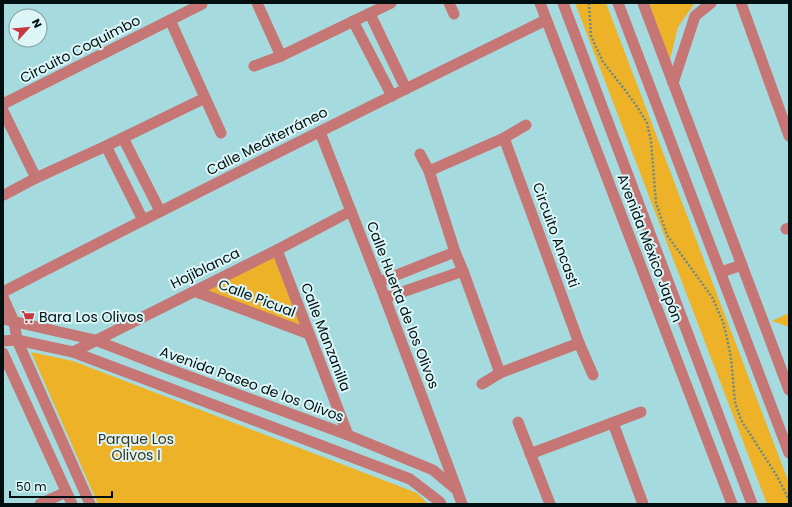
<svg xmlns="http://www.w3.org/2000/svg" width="792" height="507" font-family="Poppins,sans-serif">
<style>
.green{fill:#eeb229}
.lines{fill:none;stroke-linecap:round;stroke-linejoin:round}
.path{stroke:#658b8e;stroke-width:2.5;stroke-dasharray:2 2;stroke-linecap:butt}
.minor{stroke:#c67674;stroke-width:11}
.tertiary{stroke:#c67674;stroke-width:11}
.labels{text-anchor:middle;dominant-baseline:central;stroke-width:4;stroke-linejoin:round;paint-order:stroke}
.street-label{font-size:14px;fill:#000f10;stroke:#dcf6f8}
.poi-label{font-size:14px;fill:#000f10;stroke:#dcf6f8;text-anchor:start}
.park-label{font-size:14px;fill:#3e321c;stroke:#dcf6f8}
</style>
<rect width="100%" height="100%" fill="#a5dbdf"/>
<g class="green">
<path d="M575 3H606L789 483V504H767Z"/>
<path d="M649 3H696L694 4 678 27 670 60Z"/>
<path d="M274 257 301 327 207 290Z"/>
<path d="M789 313V327L772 321Z"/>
<path d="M31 352 73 361 417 493 428 504H98Z"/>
</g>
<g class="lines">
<path class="path" d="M589 3 591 36 603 62 625 90 638 108 647 123 651 141 656 203 667 235 712 297 723 322 727 338 731 358 735 402 741 420 777 476 789 500"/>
<g class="minor">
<path d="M257 3 281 56"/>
<path d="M449 3 454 14"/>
<path d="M540 3 732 504"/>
<path d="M741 3 789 136"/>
<path d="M370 14 406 89"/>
<path d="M170 20 221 133"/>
<path d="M353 21 392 96"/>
<path d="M254 66 281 56 391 3"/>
<path d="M673 83 695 16 711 3"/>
<path d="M3 104 202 4"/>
<path d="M3 111 36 178"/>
<path d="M320 132 385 298 457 490"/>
<path d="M123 138 160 211"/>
<path d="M504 138 579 343 593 375"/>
<path d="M106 146 143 220"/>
<path d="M420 154 429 171 455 252 463 271 500 373"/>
<path d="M429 171 504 138 526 125"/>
<path d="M4 195 36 178 106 146 205 98"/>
<path d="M786 229 789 228"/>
<path d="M277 250 348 435"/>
<path d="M379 282 455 252"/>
<path d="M194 291 309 334"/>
<path d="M3 292C183 199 364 109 546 20"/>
<path d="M3 297 14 322"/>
<path d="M385 298 463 271"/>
<path d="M73 352 277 250 351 211"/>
<path d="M482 384 500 373 579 343"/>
<path d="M518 422 550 504"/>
<path d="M613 423 643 504"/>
<path d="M530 454 641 412"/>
<path d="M40 504 66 492"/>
</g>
<g class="tertiary">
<path d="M563 3 752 504"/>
<path d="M618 3 789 453"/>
<path d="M643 3 789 390"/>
<path d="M721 272 742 265"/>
<path d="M3 319 95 340 164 367 348 435 433 470 457 490 462 504"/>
<path d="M14 322 17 340 90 504"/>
<path d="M3 341 17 340 73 352 410 479 440 502 441 504"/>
<path d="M3 353 72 504"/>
</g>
</g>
<defs>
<g id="supermarket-bare" transform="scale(1.08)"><path d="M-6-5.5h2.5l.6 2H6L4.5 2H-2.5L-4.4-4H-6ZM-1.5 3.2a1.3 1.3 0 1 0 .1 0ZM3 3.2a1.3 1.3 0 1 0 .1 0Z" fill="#c73740" stroke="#dcf6f8" stroke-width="2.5" paint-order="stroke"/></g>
</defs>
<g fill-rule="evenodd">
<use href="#supermarket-bare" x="28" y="317"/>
</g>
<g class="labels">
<g class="street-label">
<text transform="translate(80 49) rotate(-27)">Circuito Coquimbo</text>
<text transform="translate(267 141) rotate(-27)">Calle Mediterráneo</text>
<text transform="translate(556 235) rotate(70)">Circuito Ancasti</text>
<text transform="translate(650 248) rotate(69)">Avenida México Japón</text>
<text transform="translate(205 268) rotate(-26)">Hojiblanca</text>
<text transform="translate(257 298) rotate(21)">Calle Picual</text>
<text transform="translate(403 305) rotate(69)">Calle Huerta de los Olivos</text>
<text transform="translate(326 337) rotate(69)">Calle Manzanilla</text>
<text transform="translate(252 384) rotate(20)">Avenida Paseo de los Olivos</text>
</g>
<g class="poi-label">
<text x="39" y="317">Bara Los Olivos</text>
</g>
<g class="park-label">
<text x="136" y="439">Parque Los<tspan x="136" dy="16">Olivos I</tspan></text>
</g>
</g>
<rect width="792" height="507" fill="none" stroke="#000f10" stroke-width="8"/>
<g transform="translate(28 28) rotate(63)"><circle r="19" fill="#dcf6f8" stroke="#849a9b"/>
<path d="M0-3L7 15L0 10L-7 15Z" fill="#c73740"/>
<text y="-6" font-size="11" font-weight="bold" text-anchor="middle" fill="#000f10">N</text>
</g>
<path d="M10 491v6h102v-6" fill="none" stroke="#000f10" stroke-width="2"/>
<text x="16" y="491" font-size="12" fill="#000f10" stroke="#dcf6f8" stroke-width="3" paint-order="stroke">50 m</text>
</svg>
